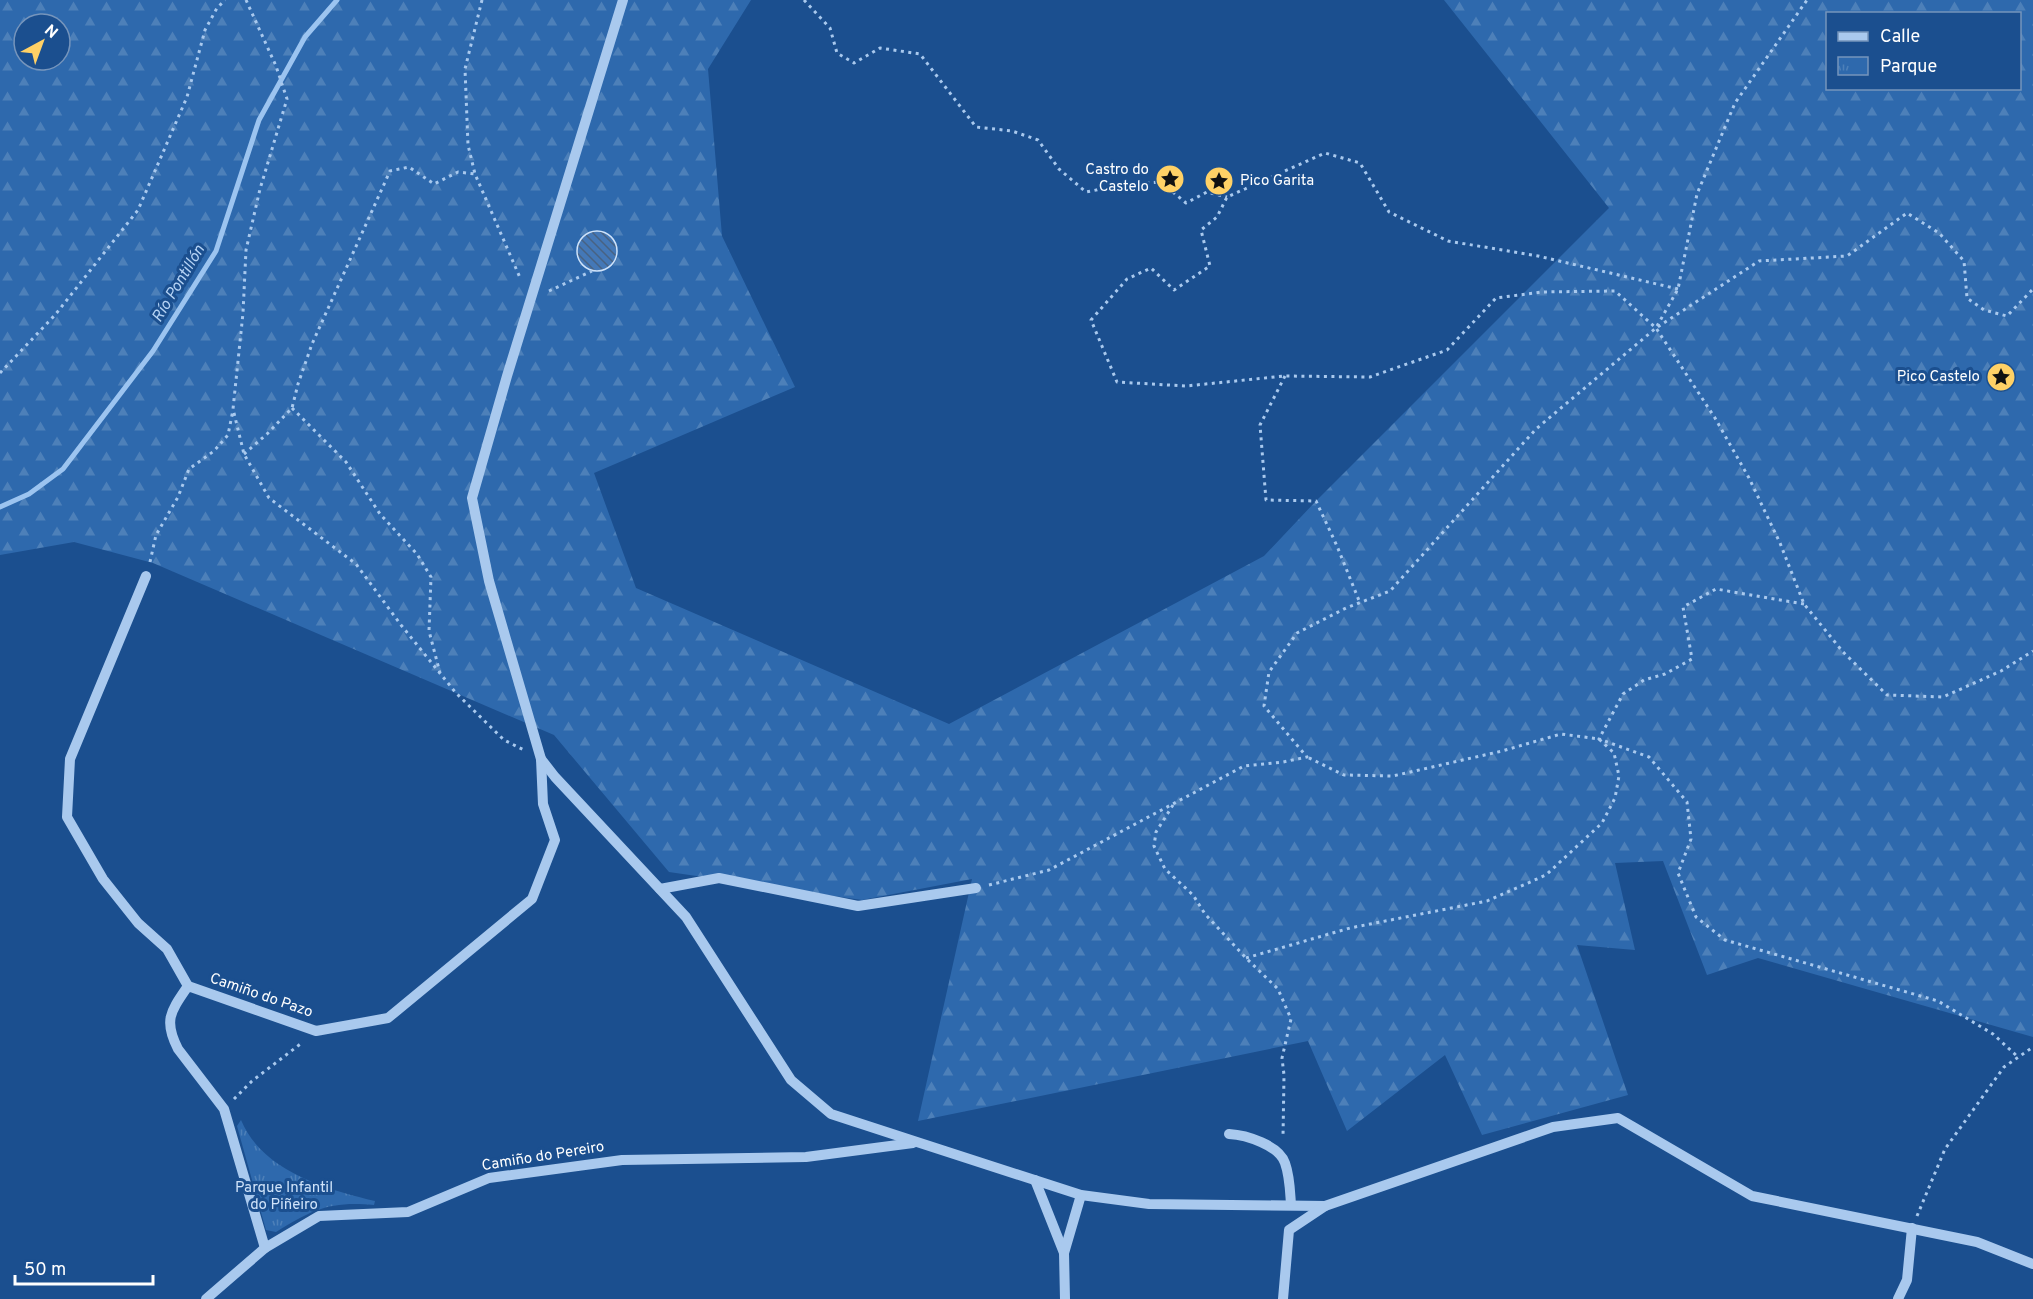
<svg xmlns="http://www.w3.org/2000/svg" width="2033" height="1299" font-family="Overpass,sans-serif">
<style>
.forest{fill:url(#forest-firs);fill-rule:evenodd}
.park{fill:url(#park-tufts)}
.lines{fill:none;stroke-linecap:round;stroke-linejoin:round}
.stream{stroke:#9cc4f0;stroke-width:5}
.building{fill:url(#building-back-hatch);stroke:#cfe3fa;stroke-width:1.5}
.path{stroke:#a9c9ee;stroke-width:3;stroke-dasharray:3 4.5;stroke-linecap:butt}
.minor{stroke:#a9c9ee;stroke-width:10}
.labels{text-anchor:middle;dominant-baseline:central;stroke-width:6;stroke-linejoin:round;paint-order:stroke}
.poi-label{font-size:15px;fill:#fff;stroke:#1b4f8f;text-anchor:end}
.street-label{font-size:15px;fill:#fff;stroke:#1b4f8f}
.park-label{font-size:15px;fill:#cfe3fa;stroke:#1b4f8f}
.water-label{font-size:16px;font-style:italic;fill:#b5d3f5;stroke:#1b4f8f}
</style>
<defs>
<pattern id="forest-firs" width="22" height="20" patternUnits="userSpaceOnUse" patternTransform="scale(1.5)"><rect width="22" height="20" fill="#2e69ad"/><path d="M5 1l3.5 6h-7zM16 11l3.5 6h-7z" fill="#4d80b9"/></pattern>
<pattern id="park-tufts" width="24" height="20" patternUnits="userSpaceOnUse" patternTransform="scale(1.5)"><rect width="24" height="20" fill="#2e69ad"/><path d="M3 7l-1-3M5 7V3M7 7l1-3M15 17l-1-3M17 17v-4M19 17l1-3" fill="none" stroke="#4d80b9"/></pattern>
<pattern id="building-back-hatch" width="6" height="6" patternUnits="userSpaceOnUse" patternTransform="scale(1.5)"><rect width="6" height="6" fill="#4478b7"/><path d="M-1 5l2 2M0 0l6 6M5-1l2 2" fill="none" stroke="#486282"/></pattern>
</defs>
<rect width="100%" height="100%" fill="#1b4f8f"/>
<path class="forest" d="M0 0H751L708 69 722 236 795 387 594 473 636 588 949 724 1264 556 1316 501 1609 208 1444 0H2033V1037L1758 958 1707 975 1663 861 1615 863 1635 950 1577 945 1628 1095 1482 1135 1445 1055 1347 1131 1308 1041 918 1121 972 879 862 900 669 872 554 735 153 563 74 542 0 555ZM1828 14H2020V88H1828ZM24 24H60V60H24Z"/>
<path class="park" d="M241 1120C262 1171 326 1189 375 1201L374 1205C331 1201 313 1209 276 1232L266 1230 237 1126Z"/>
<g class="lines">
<path class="stream" d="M0 507 29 494 63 469 153 351 216 251 259 120 305 37 337 0"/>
</g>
<circle class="building" cx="597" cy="251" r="20"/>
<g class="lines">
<g class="path">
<path d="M246 0 276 66 287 99 260 189 246 250 243 313 233 409 244 454 269 498 356 564 401 625 456 693 504 740 524 750"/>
<path d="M482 0 465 69 468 145 475 174 521 280"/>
<path d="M804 0 830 28 837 53 854 63 880 48 920 54 976 127 1012 131 1038 140 1059 169 1086 192 1128 184 1161 182 1186 203 1207 192 1227 197"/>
<path d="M1678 289 1538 256 1448 241 1389 212 1360 163 1325 153 1227 197 1217 217 1201 230 1210 266 1174 290 1151 268 1127 279 1091 320 1117 382 1186 386 1285 376 1370 377 1447 350 1496 298 1542 292 1615 291 1656 328 1715 418 1749 478 1780 543 1804 604 1843 652 1887 695 1943 697 2001 671 2033 651"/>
<path d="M549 291 592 271"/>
<path d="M1657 326 1678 289 1697 194 1735 103 1807 0"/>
<path d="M0 373 55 315 138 210 187 97 205 30 217 8 225 0"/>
<path d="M1285 376 1260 425 1266 500 1316 501 1337 546 1360 603"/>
<path d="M292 408 346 462 380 514 417 554 431 577 429 631 440 673"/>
<path d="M244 454 267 434 292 408 298 384 312 344 390 171 409 167 434 184 458 172 475 174"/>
<path d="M150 562 156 535 178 497 189 469 214 451 228 435 233 410"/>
<path d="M1804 604 1716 589 1683 607 1692 659 1665 674 1644 680 1623 694 1599 739 1649 757 1687 802 1691 839 1678 873 1696 917 1725 940 1938 1001 1993 1034 2018 1057"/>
<path d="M1173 805 1156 832 1154 846 1165 869 1193 895 1205 914 1246 958 1278 989 1291 1019 1282 1058 1284 1075 1283 1137"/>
<path d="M989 885 1049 870 1244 766 1283 762 1307 757 1264 706 1269 672 1297 633 1346 608 1390 591 1536 429 1656 328 1759 261 1847 256 1907 213 1939 233 1964 261 1967 298 1984 310 2007 316 2033 289"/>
<path d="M1246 958 1350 928 1487 901 1546 875 1602 823 1615 798 1619 776 1614 753 1599 739 1561 734 1502 751 1393 776 1344 775 1307 757"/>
<path d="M234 1099 252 1081 303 1042"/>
<path d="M1917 1216 1945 1149 2004 1067 2033 1047"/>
</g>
<g class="minor">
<path d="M623 0 507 376 472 498 489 581 541 759 555 777 686 917 791 1080 831 1114 917 1142 1081 1195 1149 1204 1325 1206 1553 1127 1618 1118 1752 1196 1977 1242 2033 1264"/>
<path d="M146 576 70 759 67 817 103 879 138 923 167 949 188 986"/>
<path d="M660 889 719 878 858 906 976 888"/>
<path d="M1229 1134C1246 1135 1279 1145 1285 1163 1290 1177 1290 1191 1291 1205"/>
<path d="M1035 1180 1064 1253"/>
<path d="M265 1248 224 1109 178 1049C163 1020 171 1011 188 986L316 1031 388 1018 532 899 555 840 543 804 541 759"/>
<path d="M206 1299 265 1248 319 1216 408 1212 489 1178 622 1160 806 1157 913 1143"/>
<path d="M1065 1299 1064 1253 1081 1195"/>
<path d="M1283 1299 1289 1230 1325 1206"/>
<path d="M1898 1299 1907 1280 1912 1228"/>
</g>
</g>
<defs>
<g id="sight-disc" transform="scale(1.5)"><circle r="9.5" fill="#ffd166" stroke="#1b4f8f"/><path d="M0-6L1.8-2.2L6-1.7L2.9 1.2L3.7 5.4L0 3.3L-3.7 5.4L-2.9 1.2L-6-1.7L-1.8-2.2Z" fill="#111"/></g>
</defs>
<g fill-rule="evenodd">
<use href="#sight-disc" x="1170" y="179"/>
<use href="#sight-disc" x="1219" y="181"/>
<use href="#sight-disc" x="2001" y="377"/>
</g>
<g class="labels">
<g class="poi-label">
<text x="1149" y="170">Castro do<tspan x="1149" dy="17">Castelo</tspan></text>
<text x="1240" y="181" text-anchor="start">Pico Garita</text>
<text x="1980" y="377">Pico Castelo</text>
</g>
<g class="street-label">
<text transform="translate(261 996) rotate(19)">Camiño do Pazo</text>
<text transform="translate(543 1157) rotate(-9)">Camiño do Pereiro</text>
</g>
<g class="park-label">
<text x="284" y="1188">Parque Infantil<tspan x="284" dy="17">do Piñeiro</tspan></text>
</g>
<g class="water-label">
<text transform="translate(179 284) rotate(-59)">Río Pontillón</text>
</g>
</g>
<rect x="1826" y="12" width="195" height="78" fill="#1b4f8f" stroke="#7695bc" stroke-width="1.5"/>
<rect x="1838" y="32" width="30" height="9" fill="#a9c9ee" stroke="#7695bc" stroke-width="1.5"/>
<text x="1880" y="42" font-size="18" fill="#ffffff">Calle</text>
<rect x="1838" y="57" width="30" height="18" fill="url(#park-tufts)" stroke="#7695bc" stroke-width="1.5"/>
<text x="1880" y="72" font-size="18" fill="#ffffff">Parque</text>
<g transform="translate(42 42) rotate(41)"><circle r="28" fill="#1b4f8f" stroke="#7695bc" stroke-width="1.5"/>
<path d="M0-4.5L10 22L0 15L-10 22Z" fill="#ffd166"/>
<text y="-9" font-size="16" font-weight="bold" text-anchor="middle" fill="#ffffff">N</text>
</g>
<path d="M15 1275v9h138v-9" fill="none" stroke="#ffffff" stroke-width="3"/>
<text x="24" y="1275" font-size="18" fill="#ffffff" stroke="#1b4f8f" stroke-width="4.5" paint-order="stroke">50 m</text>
</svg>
